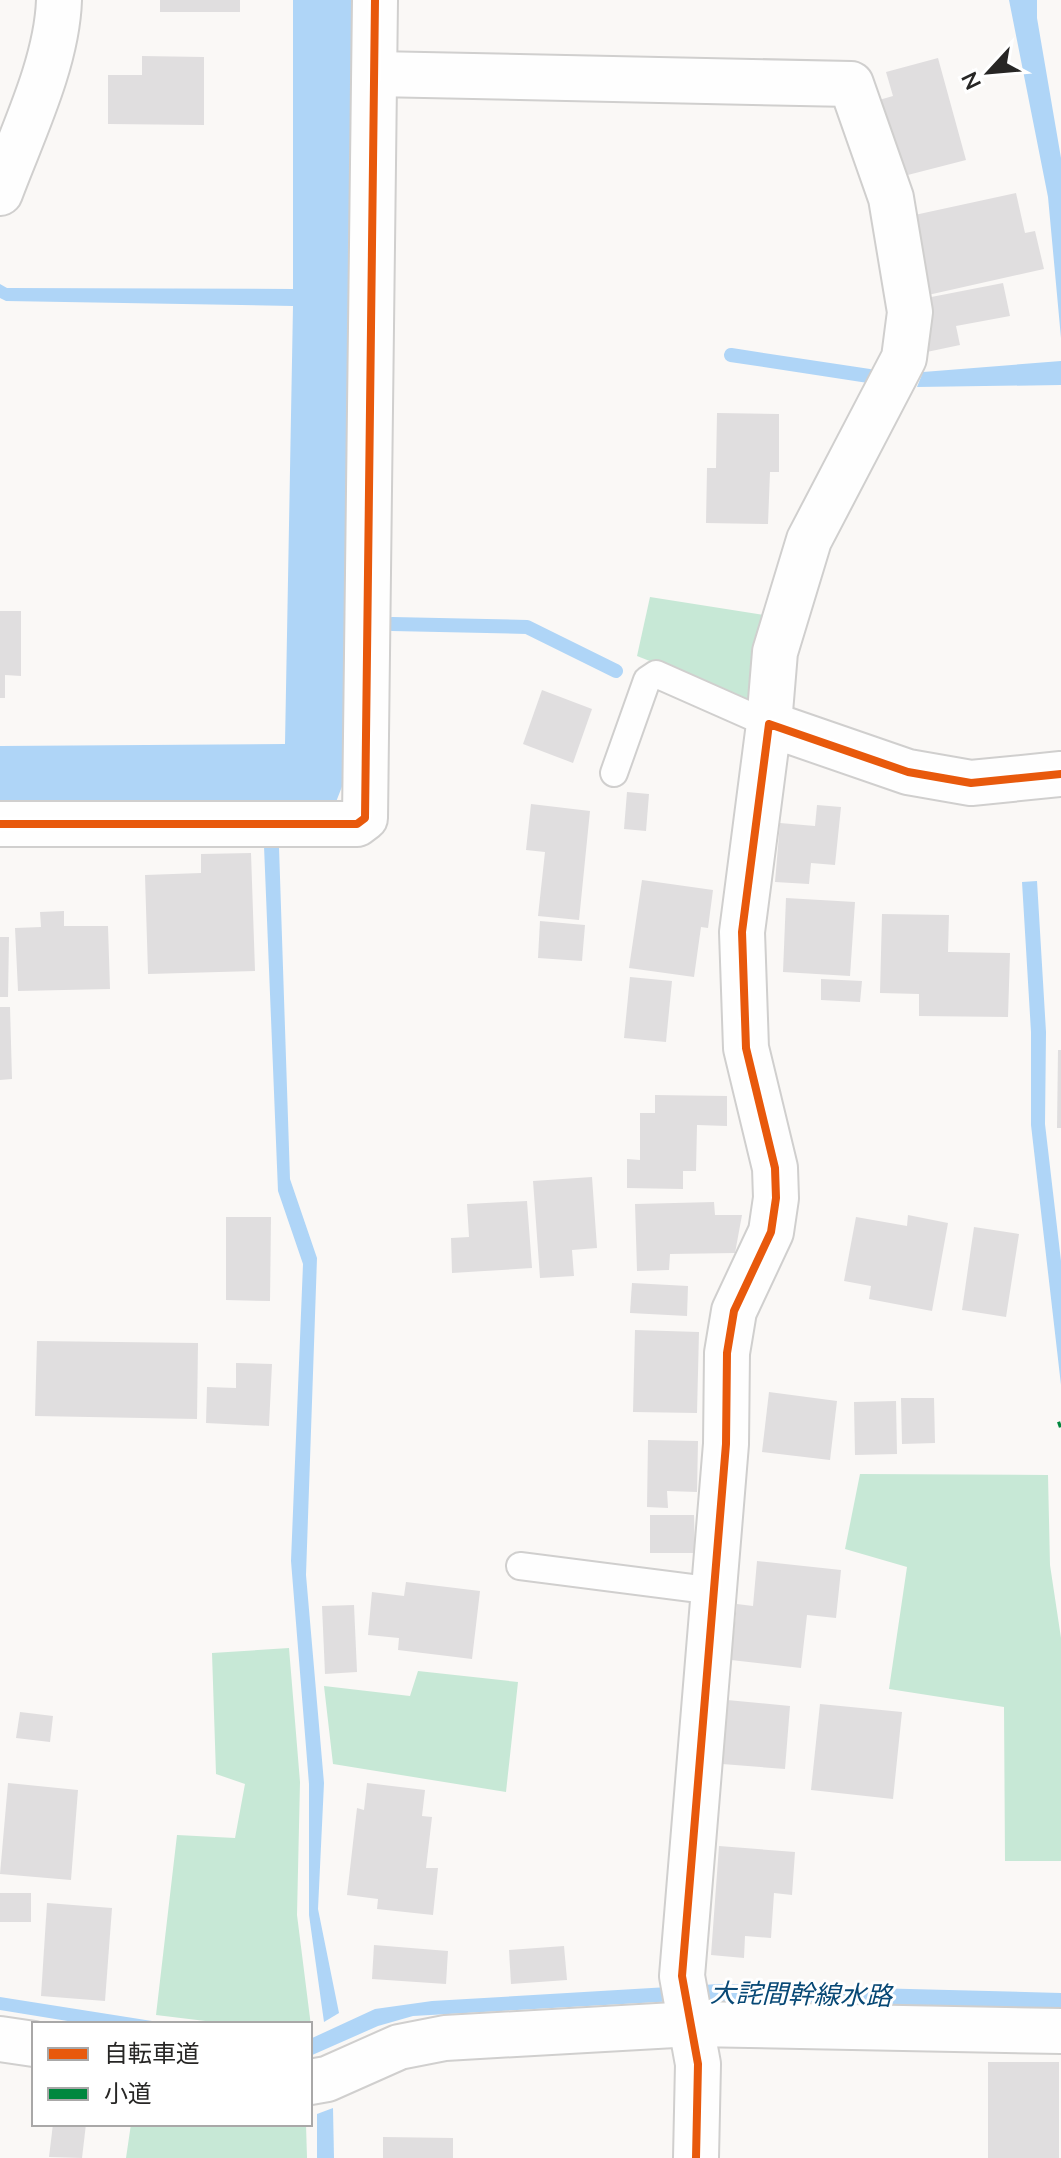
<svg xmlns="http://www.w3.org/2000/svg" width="1061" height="2158" font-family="'Nunito Sans','Noto Sans JP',sans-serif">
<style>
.green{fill:#c7e8d6}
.water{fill:#afd5f7}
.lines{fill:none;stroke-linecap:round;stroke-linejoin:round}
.stream{stroke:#afd5f7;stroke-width:14}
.building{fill:#e0dedf}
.lane-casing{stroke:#d0cfce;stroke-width:30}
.street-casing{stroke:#d0cfce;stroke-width:48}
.lane{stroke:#fefefe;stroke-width:26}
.street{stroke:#fefefe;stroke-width:44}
.quiet{stroke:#00873e;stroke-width:6;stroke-dasharray:12 6;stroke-linecap:butt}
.cycleway-casing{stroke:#fff;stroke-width:13}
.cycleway{stroke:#e8590c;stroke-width:8}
.labels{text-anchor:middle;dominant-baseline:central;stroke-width:6;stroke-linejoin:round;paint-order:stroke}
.water-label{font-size:26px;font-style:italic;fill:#074875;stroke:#fff}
</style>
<rect width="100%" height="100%" fill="#faf8f6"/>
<g class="green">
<path d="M650 597 764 615 751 701 637 656Z"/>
<path d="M860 1474 1048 1475 1050 1565 1061 1638V1861H1005L1004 1707 889 1689 907 1567 845 1549Z"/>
<path d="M289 1648 300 1782 297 1915 312 2034 310 2024H230L156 2015 177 1835 235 1838 245 1784 216 1774 212 1653Z"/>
<path d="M418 1671 518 1682 506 1792 333 1764 324 1686 410 1696Z"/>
<path d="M131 2124H306L307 2158H126Z"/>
</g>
<g class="water">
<path d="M293 0H353L348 771 336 802 0 800V746L285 744 293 306 6 301 0 298V284L7 288 293 289Z"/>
<path d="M1009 0H1037V18L1061 158V338L1048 197Z"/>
<path d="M1061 361V385L917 387 923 372Z"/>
<path d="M264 846 279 847 290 1179 317 1258 306 1575 324 1783 318 1909 339 2013 324 2022 309 1915V1784L291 1561 303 1264 278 1191Z"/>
<path d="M1037 881 1046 1032 1045 1124 1061 1261V1385L1031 1125V1032L1022 882Z"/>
<path d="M719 1984 1061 1993V2010L694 2000 413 2016 378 2026 310 2056V2039L375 2009 432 2001Z"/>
<path d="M0 1997 171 2024H86L0 2010Z"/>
<path d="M333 2108 334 2158H317V2114Z"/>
</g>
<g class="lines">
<g class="stream">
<path d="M731 355 869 376"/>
<path d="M392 624 527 627 616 671"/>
</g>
</g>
<g class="building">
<rect x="160" y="0" width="80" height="12"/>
<path d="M142 56 204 57V125L108 124V75H142Z"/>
<path d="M938 58 966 160 900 177 879 100 893 96 886 72Z"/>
<path d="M1016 193 1025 233 1035 231 1044 269 928 295 910 216Z"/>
<path d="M1003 283 1010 316 956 326 960 345 922 353 921 299Z"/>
<path d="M717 413 779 414V472H770L768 524 706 523 707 468H716Z"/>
<path d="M0 611H21V676L5 675V698H0Z"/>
<path d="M542 690 592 709 573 763 523 744Z"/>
<path d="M627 792 649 794 646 831 624 829Z"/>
<path d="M531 804 590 811 579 920 538 916 545 852 526 850Z"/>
<path d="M817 805 841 807 835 865 811 863 809 884 775 882 780 823 815 826Z"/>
<path d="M251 853 255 971 148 974 145 875 201 873V854Z"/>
<path d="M642 880 713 890 708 928 701 927 694 977 629 968Z"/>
<path d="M786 898 855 902 850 976 783 972Z"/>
<path d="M64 911V926H108L110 989 18 991 15 928 41 927 40 912Z"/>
<path d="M882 914 949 915 948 952 1010 953 1008 1017 919 1016V994L880 993Z"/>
<path d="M540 921 585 925 582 961 538 958Z"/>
<path d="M0 937H9L8 997H0Z"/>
<path d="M630 977 672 981 666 1042 624 1038Z"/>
<path d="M821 979 862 981 860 1002 821 1000Z"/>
<path d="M0 1007H10L12 1079 0 1080Z"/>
<path d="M1058 1050H1061V1128H1057Z"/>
<path d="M655 1095 727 1096V1126L697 1125 696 1171H683V1189L627 1188V1159L640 1160V1113H655Z"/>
<path d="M592 1177 597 1248 572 1250 574 1276 540 1278 533 1181Z"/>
<path d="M527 1201 532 1268 452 1273 451 1238 469 1237 467 1204Z"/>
<path d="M714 1202 715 1215H742L735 1253 670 1254 669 1270 637 1271 635 1204Z"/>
<path d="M908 1215 948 1223 932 1311 869 1299 871 1286 844 1281 856 1217 907 1226Z"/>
<path d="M226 1217H271L270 1301 226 1300Z"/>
<path d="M974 1227 1019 1234 1006 1317 962 1310Z"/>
<path d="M632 1283 688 1286 687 1316 630 1313Z"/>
<path d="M635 1330 699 1332 697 1413 633 1412Z"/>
<path d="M37 1341 198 1343 197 1419 35 1416Z"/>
<path d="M236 1363 272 1364 269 1426 206 1423 207 1387 236 1388Z"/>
<path d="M769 1392 837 1401 830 1460 762 1452Z"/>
<path d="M901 1398H934L935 1443 902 1444Z"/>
<path d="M896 1401 897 1454 855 1455 854 1402Z"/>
<path d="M648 1440 698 1441 697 1492 667 1491 668 1508 647 1507Z"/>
<path d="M650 1515H694L695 1553H650Z"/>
<path d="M757 1561 841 1570 836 1618 807 1615 801 1668 731 1660 737 1604 753 1606Z"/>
<path d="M406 1582 480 1591 472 1659 398 1650 399 1638 368 1635 372 1592 404 1596Z"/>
<path d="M354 1605 357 1672 325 1674 322 1606Z"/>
<path d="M727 1700 790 1706 785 1769 722 1764Z"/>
<path d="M820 1704 902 1712 893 1799 811 1790Z"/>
<path d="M20 1712 53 1716 50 1742 16 1738Z"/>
<path d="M8 1783 78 1790 71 1880 0 1874Z"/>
<path d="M367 1783 425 1790 422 1816 432 1817 426 1868H438L433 1915 377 1909 378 1899 347 1895 357 1808 364 1810Z"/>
<path d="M719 1846 795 1852 792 1895 774 1893 771 1938 745 1936 744 1958 711 1955Z"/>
<rect x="0" y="1893" width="31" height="29"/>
<path d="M47 1903 112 1908 105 2001 41 1996Z"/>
<path d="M374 1945 448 1951 446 1984 372 1979Z"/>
<path d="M564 1946 567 1980 511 1984 509 1950Z"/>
<rect x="988" y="2062" width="71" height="96"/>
<path d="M53 2124H86L82 2158 49 2157Z"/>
<path d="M383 2137 453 2138V2158H383Z"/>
</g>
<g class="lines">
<g class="lane-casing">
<g id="lane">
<path d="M614 773 647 680 656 674 769 724"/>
<path d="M520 1566 715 1591"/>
</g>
</g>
<g class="street-casing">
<g id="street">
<path d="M375 74 851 84 891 198 910 312 904 358 809 540 775 652 769 724"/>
<path d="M0 193C22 134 57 63 59 0"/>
<path d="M0 824H357L365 818 375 0"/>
<path d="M0 2039 34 2044"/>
<path d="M310 2082 327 2079 399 2047 445 2038 692 2024 1061 2031"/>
<path d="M696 2158 698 2064 682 1976 726 1444 727 1353 734 1311 771 1232 776 1198 775 1168 746 1048 742 932 769 724 908 772 971 783 1061 774"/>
</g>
</g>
<use href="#lane" class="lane"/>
<use href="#street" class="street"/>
<path class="quiet" d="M1058 1425 1061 1424"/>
<g class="cycleway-casing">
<g id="cycleway">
<path d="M0 824H357L365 818 375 0"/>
<path d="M696 2158 698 2064 682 1976 726 1444 727 1353 734 1311 771 1232 776 1198 775 1168 746 1048 742 932 769 724 908 772 971 783 1061 774"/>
</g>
</g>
<use href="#cycleway" class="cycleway"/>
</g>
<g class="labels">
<g class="water-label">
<text transform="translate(801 1995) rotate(1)">大詫間幹線水路</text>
</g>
</g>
<rect x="32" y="2022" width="280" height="104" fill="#ffffff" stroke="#a9a8a8" stroke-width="2"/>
<rect x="48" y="2048" width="40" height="12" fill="#e8590c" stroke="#a9a8a8" stroke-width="2"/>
<text x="104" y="2062" font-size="24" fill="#272625">自転車道</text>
<rect x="48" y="2088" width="40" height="12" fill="#00873e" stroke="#a9a8a8" stroke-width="2"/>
<text x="104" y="2102" font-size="24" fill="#272625">小道</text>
<g transform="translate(989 72) rotate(244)" stroke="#ffffff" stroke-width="6" paint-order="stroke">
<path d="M0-6L14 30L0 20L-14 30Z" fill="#272625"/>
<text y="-12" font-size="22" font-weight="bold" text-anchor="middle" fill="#272625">N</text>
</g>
</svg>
